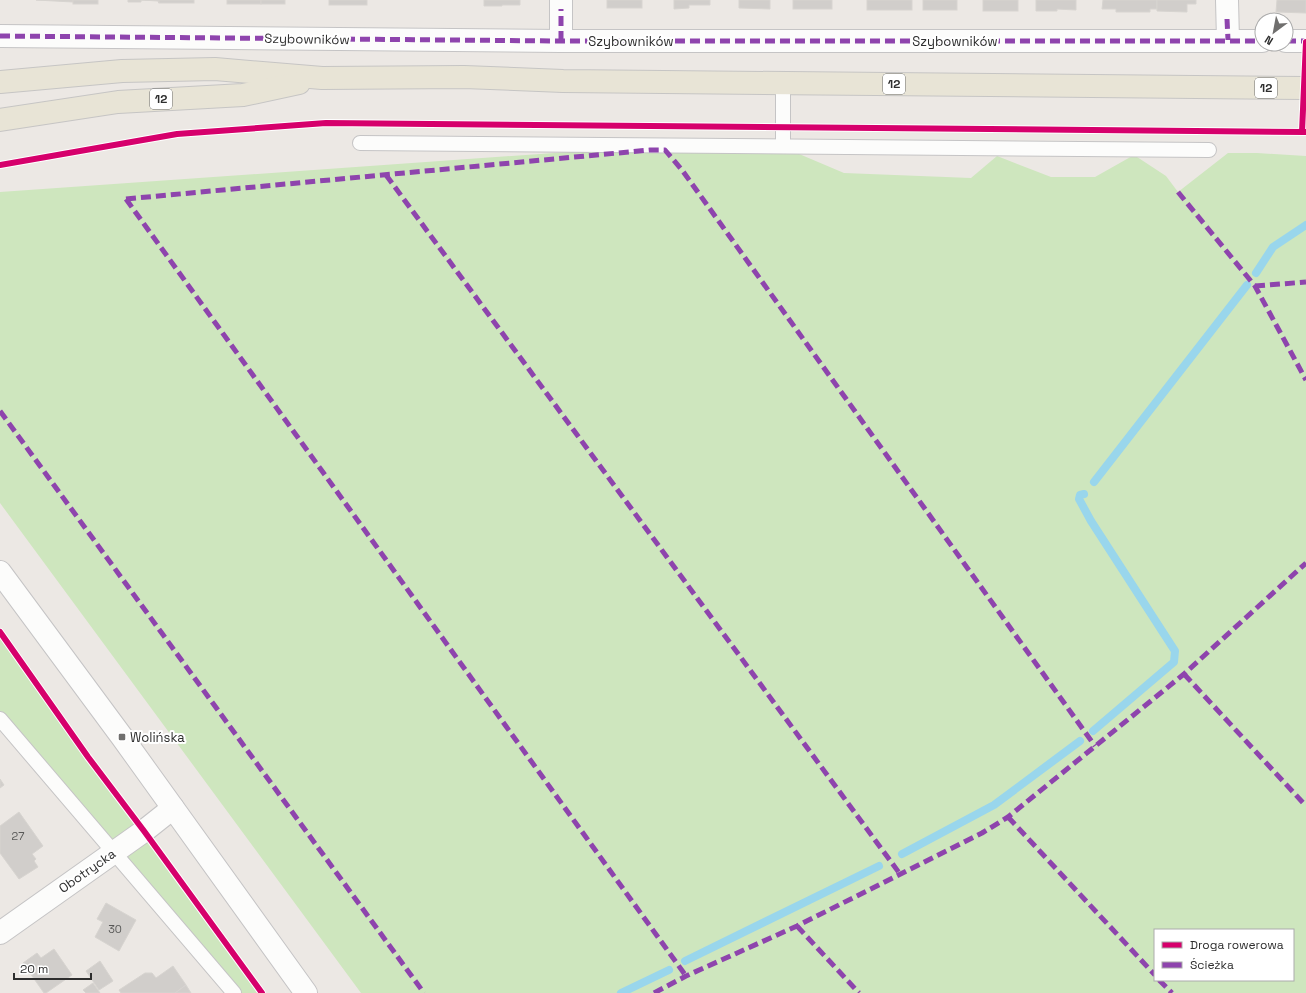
<svg xmlns="http://www.w3.org/2000/svg" width="1306" height="993" font-family="'Space Grotesk',sans-serif">
<style>
.green{fill:#cee6be;fill-rule:evenodd}
.lines{fill:none;stroke-linecap:round;stroke-linejoin:round}
.stream{stroke:#99d6ec;stroke-width:8}
.building{fill:#d1cecb;stroke:#d7d4d0}
.lane-casing{stroke:#c5c4c5;stroke-width:16}
.street-casing{stroke:#c5c4c5;stroke-width:24}
.secondary-casing{stroke:#c5c4c5;stroke-width:24}
.primary-casing{stroke:#c6c5c4;stroke-width:24}
.path{stroke:#c9c9c8;stroke-width:2.5;stroke-dasharray:3 2;stroke-linecap:butt}
.lane{stroke:#fcfcfb;stroke-width:14}
.street{stroke:#fcfcfb;stroke-width:22}
.secondary{stroke:#fcfcfb;stroke-width:22}
.primary{stroke:#e8e4d6;stroke-width:22}
.quiet{stroke:#8e44ad;stroke-width:5;stroke-dasharray:10 5;stroke-linecap:butt}
.cycleway-casing{stroke:#fff;stroke-width:8}
.cycleway{stroke:#d6006c;stroke-width:6}
.poi-dot{fill:#706f6e;stroke:#fff;stroke-width:1.5}
.labels{text-anchor:middle;dominant-baseline:central;stroke-width:4;stroke-linejoin:round;paint-order:stroke}
.number-label{font-size:11px;fill:#585857}
.shield{fill:#fff;stroke:#6d6d6d;stroke-width:1}
.shield-label{font-size:12px;font-weight:bold;fill:#2e2e2e}
.street-label{font-size:13px;fill:#2e2e2e;stroke:#fff}
.poi-label{font-size:13px;fill:#2e2e2e;stroke:#fff;text-anchor:start}
</style>
<rect width="100%" height="100%" fill="#ece8e4"/>
<g class="green">
<path d="M785 148 844 173 971 178 997 156 1051 177H1095L1134 155 1166 176 1178 192 1228 153H1257L1306 156V993H361L0 503V192L597 150ZM1155 930H1293V980H1155Z"/>
<path d="M0 632 88 757 177 877 206 921 259 993H234L0 719Z"/>
</g>
<g class="lines">
<g class="stream">
<path d="M1256 273 1273 247 1306 225"/>
<path d="M1094 482 1247 285"/>
<path d="M1084 494 1080 495 1079 499 1091 521 1175 651 1174 662 1093 731"/>
<path d="M902 854 994 805 1080 741"/>
<path d="M685 961 879 866"/>
<path d="M621 993 669 970"/>
</g>
</g>
<g class="building">
<path d="M36 0H73V2Z"/>
<rect x="73" y="0" width="25" height="4"/>
<path d="M128 0H159V3L158 1 141 0V2H128Z"/>
<rect x="159" y="0" width="35" height="3"/>
<rect x="227" y="0" width="34" height="4"/>
<rect x="261" y="0" width="24" height="4"/>
<rect x="329" y="0" width="38" height="5"/>
<path d="M484 0H520V5H502V6H484Z"/>
<rect x="607" y="0" width="35" height="8"/>
<path d="M674 0H710V5H689V8L674 9Z"/>
<path d="M739 0H770V9L739 8Z"/>
<rect x="793" y="0" width="39" height="9"/>
<rect x="867" y="0" width="45" height="10"/>
<rect x="923" y="0" width="34" height="10"/>
<rect x="983" y="0" width="35" height="11"/>
<path d="M1036 0H1076V10L1057 9V11H1036Z"/>
<path d="M1103 0H1157V9H1150V12H1116V9H1102Z"/>
<path d="M1157 0H1196V4H1187V12L1157 11Z"/>
<path d="M1277 0H1306V13L1276 12Z"/>
<path d="M0 779 4 785 0 788Z"/>
<path d="M19 812 43 846 32 854 36 859 34 861 38 867 19 879 0 853V826Z"/>
<path d="M106 903 136 920 119 951 95 937 103 922 97 919Z"/>
<path d="M54 949 72 975 46 993H44L23 963 37 953 41 958Z"/>
<path d="M100 961 113 981 99 990 86 971Z"/>
<path d="M173 966 186 985 175 993H121L119 990 145 973H152L156 978Z"/>
<path d="M93 983 100 993H86L83 990Z"/>
<path d="M186 985 191 993H175Z"/>
</g>
<g class="lines">
<g class="lane-casing">
<g id="lane">
<path d="M360 143 1209 150"/>
<path d="M783 146V83"/>
<path d="M0 719 234 993"/>
</g>
</g>
<g class="street-casing">
<g id="street">
<path d="M1227 0 1228 40"/>
<path d="M0 36 561 41H1262"/>
<path d="M561 41V0"/>
<path d="M1286 41H1306"/>
<path d="M0 933 144 831 173 808"/>
</g>
</g>
<g class="secondary-casing">
<path id="secondary" d="M0 572 122 737 306 993"/>
</g>
<g class="primary-casing">
<g id="primary">
<path d="M0 82 122 71 215 69 322 78 464 77 563 81 1306 88"/>
<path d="M0 120 118 102 243 95 299 83"/>
</g>
</g>
<g class="path">
<path d="M0 632 88 757 130 812"/>
<path d="M158 849 262 993"/>
</g>
<use href="#lane" class="lane"/>
<use href="#street" class="street"/>
<use href="#secondary" class="secondary"/>
<use href="#primary" class="primary"/>
<g class="quiet">
<path d="M1227 19 1228 40"/>
<path d="M0 36 561 41H1262"/>
<path d="M561 41V9"/>
<path d="M1286 41H1306"/>
<path d="M386 175 900 874"/>
<path d="M1178 192 1255 286 1306 380"/>
<path d="M126 199 650 150H665L682 170 1095 746"/>
<path d="M126 199 686 976"/>
<path d="M1255 286 1306 282"/>
<path d="M0 411 424 993"/>
<path d="M1184 674 1306 806"/>
<path d="M1008 817 1155 975"/>
<path d="M797 926 859 993"/>
<path d="M1159 980 1172 993"/>
<path d="M654 993 686 976 797 926 982 833 1008 817 1184 674 1306 563"/>
</g>
<g class="cycleway-casing">
<g id="cycleway">
<path d="M1302 132 1306 42"/>
<path d="M0 165 177 134 326 123 1306 132"/>
<path d="M0 632 88 757 144 831 262 993"/>
</g>
</g>
<use href="#cycleway" class="cycleway"/>
</g>
<rect class="poi-dot" x="118" y="733" width="8" height="8" rx="2"/>
<g class="labels">
<g class="number-label">
<text x="18" y="836">27</text>
<text x="115" y="929">30</text>
</g>
<g class="shield">
<rect x="883" y="74" width="22" height="20" rx="3"/>
<rect x="1255" y="78" width="22" height="20" rx="3"/>
<rect x="150" y="89" width="22" height="20" rx="3"/>
</g>
<g class="shield-label">
<text x="894" y="84">12</text>
<text x="1266" y="88">12</text>
<text x="161" y="99">12</text>
</g>
<g class="street-label">
<text transform="translate(307 39) rotate(1)">Szybowników</text>
<text x="631" y="41">Szybowników</text>
<text x="955" y="41">Szybowników</text>
<text transform="translate(87 871) rotate(-35)">Obotrycka</text>
</g>
<g class="poi-label">
<text x="130" y="737">Wolińska</text>
</g>
</g>
<rect x="1154" y="929" width="140" height="52" fill="#ffffff" stroke="#ababab"/>
<rect x="1162" y="942" width="20" height="6" fill="#d6006c" stroke="#ababab"/>
<text x="1190" y="949" font-size="12" fill="#2e2e2e">Droga rowerowa</text>
<rect x="1162" y="962" width="20" height="6" fill="#8e44ad" stroke="#ababab"/>
<text x="1190" y="969" font-size="12" fill="#2e2e2e">Ścieżka</text>
<g transform="translate(1274 32) rotate(212)"><circle r="19" fill="#ffffff" stroke="#ababab"/>
<path d="M0-3L7 15L0 10L-7 15Z" fill="#706f6e"/>
<text y="-6" font-size="11" font-weight="bold" text-anchor="middle" fill="#2e2e2e">N</text>
</g>
<path d="M14 973v6h77v-6" fill="none" stroke="#2e2e2e" stroke-width="2"/>
<text x="20" y="973" font-size="12" fill="#2e2e2e" stroke="#ffffff" stroke-width="3" paint-order="stroke">20 m</text>
</svg>
